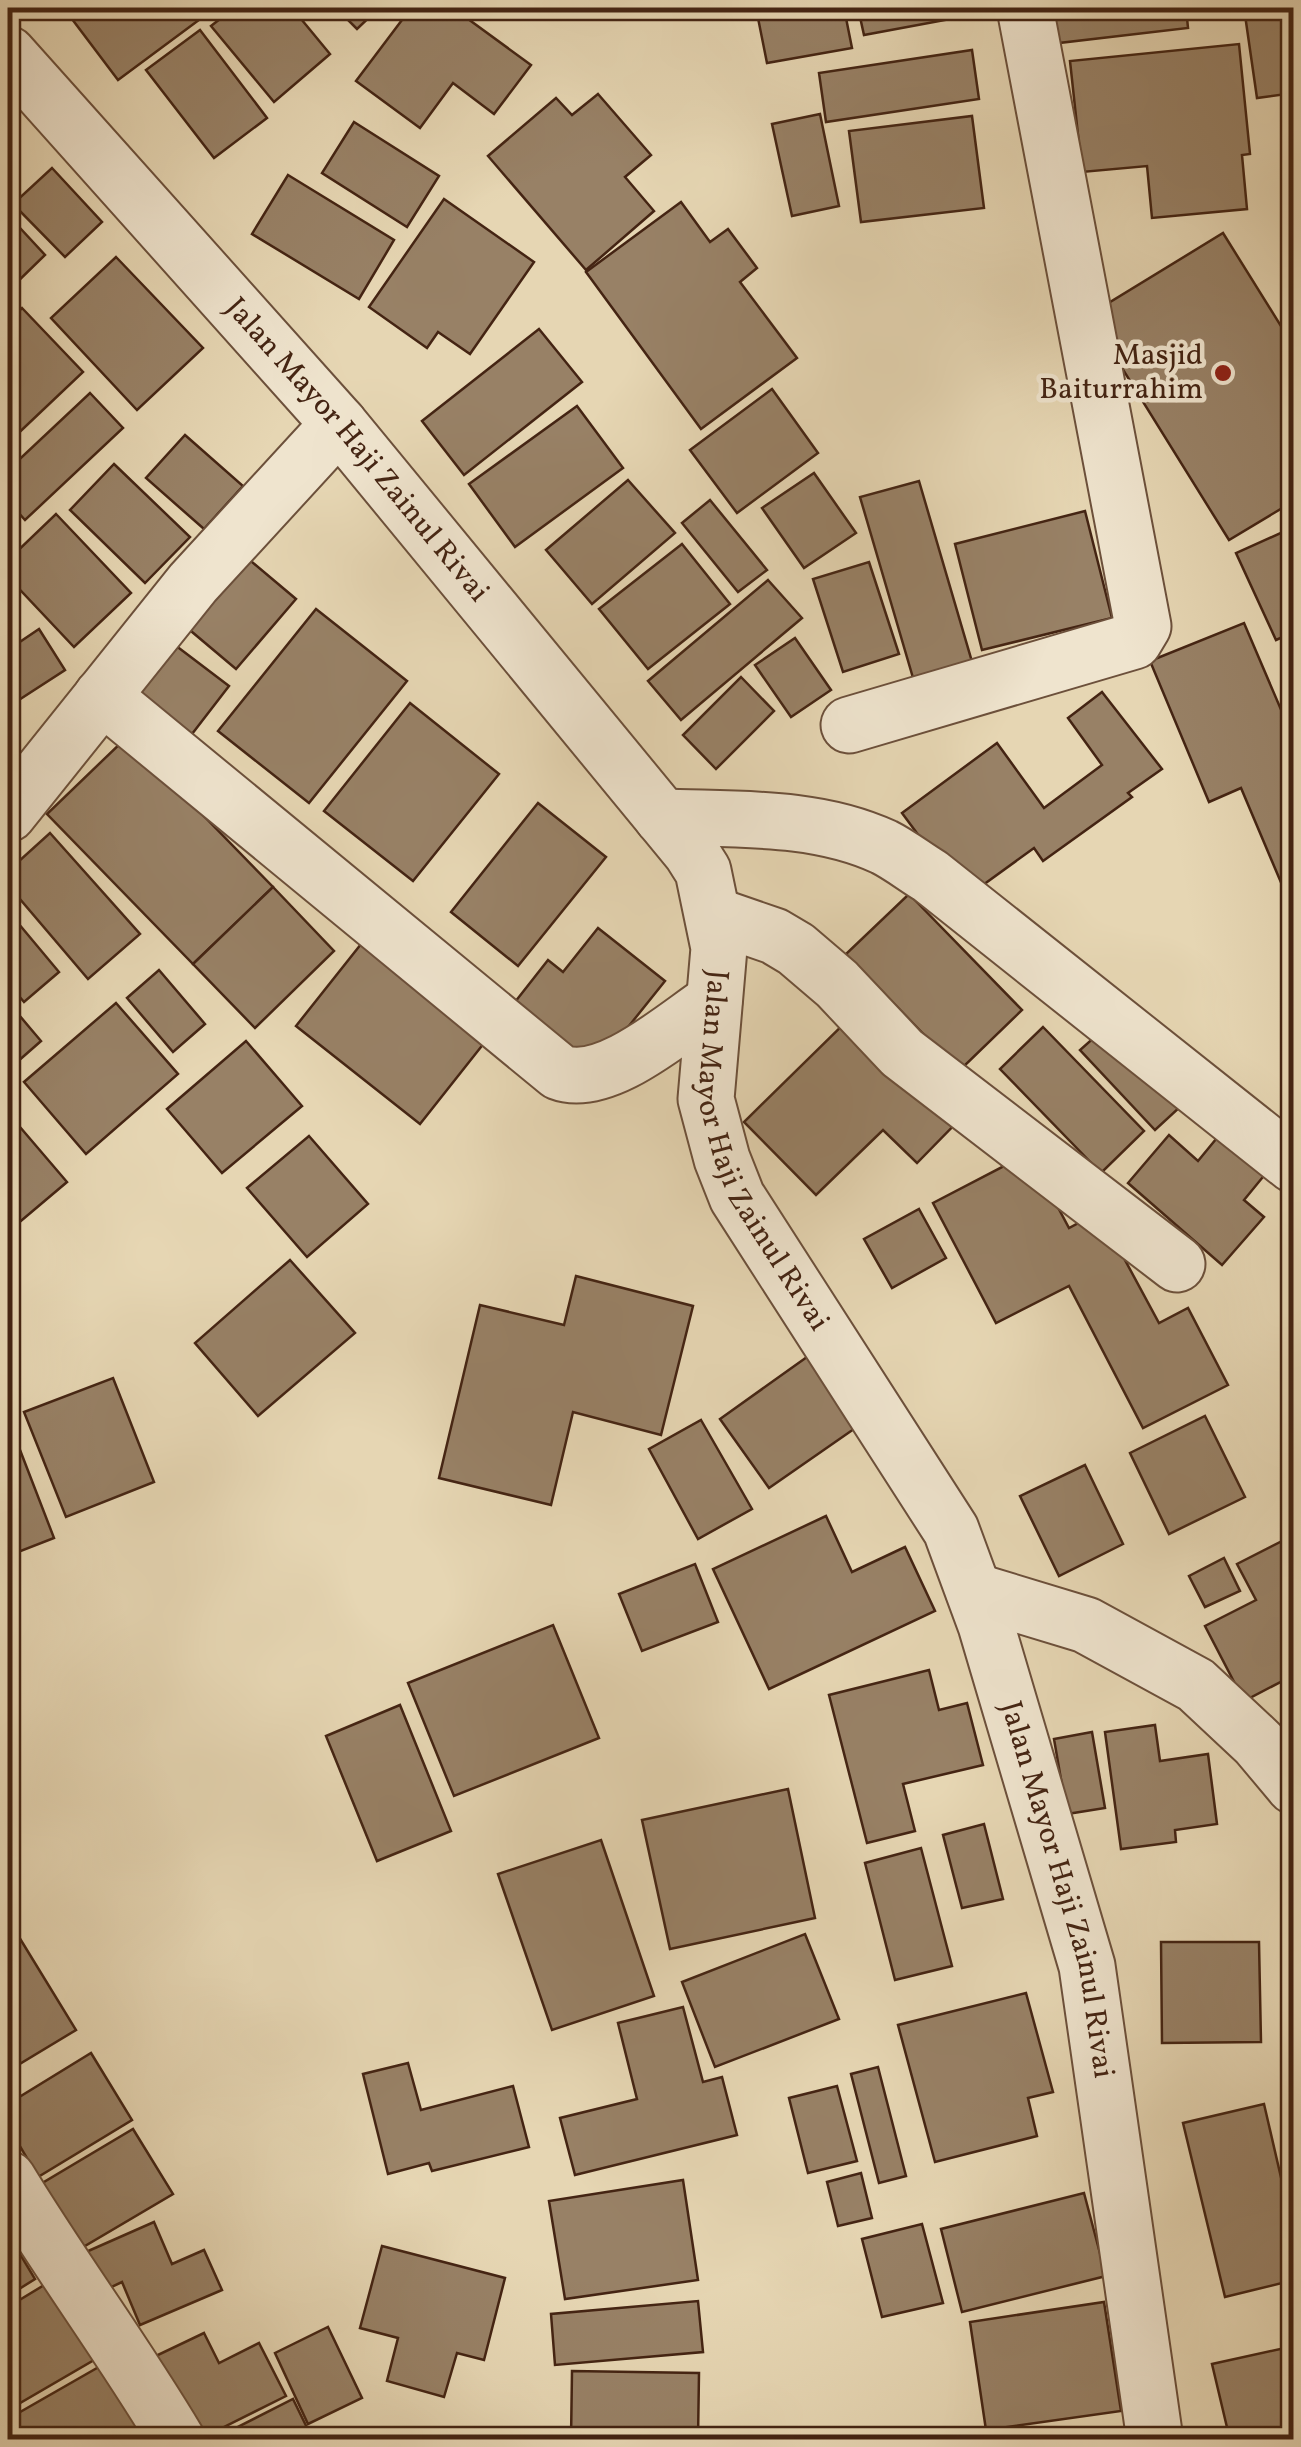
<svg xmlns="http://www.w3.org/2000/svg" width="1301" height="2447" font-family="Vollkorn,serif">
<style>
.building{fill:#988166;stroke:#442413;stroke-width:2.5}
.lines{fill:none;stroke-linecap:round;stroke-linejoin:round}
.minor-casing{stroke:#6c503b;stroke-width:59}
.tertiary-casing{stroke:#6c503b;stroke-width:59}
.minor{stroke:#efe4ce;stroke-width:55}
.tertiary{stroke:#efe4ce;stroke-width:55}
.poi-dot{fill:#8f2418;stroke:#efe4ce;stroke-width:4}
.labels{text-anchor:middle;dominant-baseline:central;stroke-width:9;stroke-linejoin:round;paint-order:stroke}
.poi-label{font-size:30px;fill:#442413;stroke:#efe4ce;text-anchor:end}
.street-label{font-size:30px;fill:#442413;stroke:#efe4ce}
</style>
<rect width="100%" height="100%" fill="#e6d6b3"/>
<filter id="stains"><feTurbulence type="fractalNoise" baseFrequency=".002" numOctaves="4"/><feColorMatrix values="0 0 0 0 .2 0 0 0 0 .09 0 0 0 0 .02 0 0 0 .5 -.17"/></filter>
<radialGradient id="worn" r=".72"><stop offset=".6" stop-color="#630" stop-opacity="0"/><stop offset="1" stop-color="#630" stop-opacity=".3"/></radialGradient>
<g class="building">
<path d="M88 8H215L118 80 72 19Z"/>
<path d="M234 8H292L330 54 274 102 211 26Z"/>
<path d="M336 8H379L357 29Z"/>
<path d="M411 8H453L531 65 494 114 453 83 420 128 356 81Z"/>
<path d="M756 8H844L852 48 767 63Z"/>
<path d="M858 8H960L961 17 864 35Z"/>
<path d="M1045 8H1186L1188 28 1050 44Z"/>
<path d="M1244 8H1294V93L1257 98Z"/>
<path d="M200 30 267 118 214 158 146 70Z"/>
<path d="M1239 44 1250 154 1242 155 1247 209 1152 218 1147 166 1082 172 1070 61Z"/>
<path d="M972 50 979 99 826 122 819 73Z"/>
<path d="M598 94 651 155 625 177 654 211 586 270 488 156 556 98 572 115Z"/>
<path d="M820 114 839 206 792 216 772 124Z"/>
<path d="M972 116 984 208 861 222 849 131Z"/>
<path d="M354 122 439 176 407 227 322 173Z"/>
<path d="M52 168 102 222 65 257 13 204Z"/>
<path d="M288 175 394 240 359 299 252 234Z"/>
<path d="M444 199 534 262 470 354 438 332 427 348 369 307Z"/>
<path d="M681 202 710 242 728 229 757 268 740 282 797 358 701 429 586 272Z"/>
<path d="M8 215 45 255 8 291Z"/>
<path d="M1223 233 1294 347V501L1229 540 1089 315Z"/>
<path d="M116 257 203 348 137 410 51 318Z"/>
<path d="M22 308 83 372 8 443V322Z"/>
<path d="M539 329 582 382 464 475 422 421Z"/>
<path d="M772 389 818 453 737 513 690 450Z"/>
<path d="M90 393 123 428 25 520 8 501V470Z"/>
<path d="M577 406 623 468 515 547 469 484Z"/>
<path d="M185 435 243 486 204 529 146 478Z"/>
<path d="M114 464 190 537 145 583 70 510Z"/>
<path d="M814 473 856 533 804 568 762 508Z"/>
<path d="M628 480 675 533 592 604 546 550Z"/>
<path d="M919 481 975 672 916 688 860 497Z"/>
<path d="M710 500 767 570 738 592 682 523Z"/>
<path d="M1085 511 1112 618 982 650 955 544Z"/>
<path d="M56 514 131 593 74 647 8 577V560Z"/>
<path d="M1294 527V632L1276 640 1236 553Z"/>
<path d="M682 544 730 604 648 669 599 609Z"/>
<path d="M245 556 296 599 236 669 185 626Z"/>
<path d="M869 562 899 654 843 672 813 579Z"/>
<path d="M768 580 802 618 681 720 648 681Z"/>
<path d="M316 609 407 681 309 803 218 731Z"/>
<path d="M1244 623 1294 740V897L1288 899 1241 788 1209 802 1150 661Z"/>
<path d="M39 629 65 670 8 707V650Z"/>
<path d="M795 638 831 690 791 717 755 665Z"/>
<path d="M171 642 229 686 192 734 135 691Z"/>
<path d="M1294 644V676L1282 650Z"/>
<path d="M741 677 774 711 716 769 683 735Z"/>
<path d="M1102 692 1162 769 1128 793 1132 797 1043 861 1034 848 965 898 902 813 997 743 1044 808 1102 765 1068 718Z"/>
<path d="M410 703 499 774 413 881 324 811Z"/>
<path d="M127 737 273 887 193 964 47 814Z"/>
<path d="M538 803 606 857 518 966 451 912Z"/>
<path d="M50 833 140 934 88 979 8 885V871Z"/>
<path d="M273 887 334 951 255 1028 193 964Z"/>
<path d="M909 894 1022 1010 959 1071 846 954Z"/>
<path d="M8 911 59 972 24 1002 8 983Z"/>
<path d="M598 928 665 981 596 1067 515 1002 548 960 563 972Z"/>
<path d="M373 929 496 1028 420 1124 296 1026Z"/>
<path d="M159 970 205 1024 173 1052 127 998Z"/>
<path d="M8 1002 41 1041 8 1070Z"/>
<path d="M116 1003 178 1074 86 1154 24 1082Z"/>
<path d="M856 1012 962 1117 917 1163 883 1130 816 1195 744 1122Z"/>
<path d="M1043 1027 1144 1131 1101 1173 1000 1069Z"/>
<path d="M1106 1027 1180 1107 1155 1130 1080 1050Z"/>
<path d="M246 1041 302 1106 222 1173 167 1109Z"/>
<path d="M8 1113 67 1182 9 1231 8 1229Z"/>
<path d="M1221 1133 1267 1172 1244 1200 1264 1217 1222 1265 1128 1183 1169 1135 1198 1161Z"/>
<path d="M309 1136 368 1204 307 1257 247 1188Z"/>
<path d="M1029 1153 1069 1228 1099 1212 1159 1323 1188 1308 1228 1385 1143 1428 1069 1286 996 1323 933 1203Z"/>
<path d="M919 1209 946 1258 892 1288 864 1239Z"/>
<path d="M290 1260 355 1333 258 1416 195 1343Z"/>
<path d="M576 1276 693 1306 661 1435 573 1412 551 1505 439 1478 480 1305 564 1325Z"/>
<path d="M814 1352 864 1422 769 1488 720 1419Z"/>
<path d="M113 1378 154 1482 66 1517 24 1412Z"/>
<path d="M1205 1416 1245 1497 1169 1534 1130 1453Z"/>
<path d="M701 1420 752 1509 698 1539 649 1449Z"/>
<path d="M15 1437 54 1538 8 1556V1439Z"/>
<path d="M1085 1465 1123 1544 1059 1576 1020 1496Z"/>
<path d="M826 1516 852 1572 905 1547 935 1611 769 1689 713 1569Z"/>
<path d="M1294 1535V1675L1244 1701 1205 1626 1256 1600 1237 1564Z"/>
<path d="M1224 1558 1240 1591 1205 1607 1189 1576Z"/>
<path d="M695 1564 718 1622 642 1651 619 1594Z"/>
<path d="M553 1625 599 1738 454 1796 408 1683Z"/>
<path d="M929 1670 939 1710 967 1703 983 1765 903 1784 915 1831 867 1843 829 1695Z"/>
<path d="M400 1705 451 1831 377 1861 326 1736Z"/>
<path d="M1155 1725 1160 1761 1208 1754 1217 1824 1175 1830 1176 1842 1121 1849 1105 1732Z"/>
<path d="M1092 1732 1105 1808 1067 1814 1054 1739Z"/>
<path d="M788 1789 815 1918 670 1949 642 1820Z"/>
<path d="M984 1824 1003 1899 962 1908 943 1835Z"/>
<path d="M601 1840 654 1996 552 2030 498 1874Z"/>
<path d="M921 1848 952 1966 895 1980 865 1863Z"/>
<path d="M8 1919 76 2030 8 2071Z"/>
<path d="M805 1934 839 2019 715 2067 682 1982Z"/>
<path d="M1161 1942H1259L1261 2042 1162 2043Z"/>
<path d="M1026 1993 1053 2092 1028 2098 1037 2136 935 2162 898 2025Z"/>
<path d="M683 2007 703 2082 722 2077 737 2135 575 2175 560 2118 637 2099 618 2023Z"/>
<path d="M91 2053 132 2120 38 2177 8 2126V2104Z"/>
<path d="M408 2063 421 2110 513 2086 529 2147 432 2171 429 2163 388 2174 363 2074Z"/>
<path d="M878 2067 906 2176 879 2183 851 2074Z"/>
<path d="M837 2086 857 2161 808 2173 789 2098Z"/>
<path d="M1264 2104 1286 2199 1294 2197V2280L1225 2297 1183 2123Z"/>
<path d="M133 2129 173 2194 73 2253 34 2188Z"/>
<path d="M861 2173 872 2218 838 2226 827 2182Z"/>
<path d="M683 2180 698 2280 565 2299 549 2201Z"/>
<path d="M1084 2193 1106 2276 962 2312 941 2229Z"/>
<path d="M154 2222 172 2264 204 2250 222 2290 140 2325 122 2282 103 2291 86 2252Z"/>
<path d="M922 2224 943 2303 882 2317 862 2239Z"/>
<path d="M8 2234 35 2279 8 2296Z"/>
<path d="M382 2246 505 2278 484 2360 457 2353 444 2397 387 2381 398 2338 360 2328Z"/>
<path d="M59 2276 106 2353 8 2410V2307Z"/>
<path d="M698 2301 703 2352 555 2365 551 2314Z"/>
<path d="M1104 2302 1121 2411 986 2430 970 2322Z"/>
<path d="M328 2327 362 2398 308 2424 275 2353Z"/>
<path d="M204 2333 219 2363 259 2343 286 2396 198 2440 141 2363Z"/>
<path d="M1294 2346V2440H1230L1212 2364Z"/>
<path d="M111 2360 150 2440H8V2419Z"/>
<path d="M572 2371 699 2373 698 2440H571Z"/>
<path d="M293 2399 313 2440H212Z"/>
</g>
<g class="lines">
<g class="minor-casing">
<g id="minor">
<path d="M102 696 559 1072C605 1090 676 1026 714 1001"/>
<path d="M849 725 1134 641 1143 626 1025 8"/>
<path d="M8 814 193 583 339 424"/>
<path d="M662 817C736 820 815 815 884 847 900 855 915 867 930 876L1294 1165"/>
<path d="M713 915 774 936 796 949 837 984 902 1053 1177 1264"/>
<path d="M974 1591 1086 1625 1196 1685 1258 1743 1294 1786"/>
<path d="M8 2179C62 2268 124 2351 177 2440"/>
</g>
</g>
<g class="tertiary-casing">
<g id="tertiary">
<path id="s1" d="M8 54 339 424 691 852 703 871 719 948 706 1099 722 1159 737 1197 951 1530 986 1625 1087 1966 1155 2440"/>
</g>
</g>
<use href="#minor" class="minor"/>
<use href="#tertiary" class="tertiary"/>
</g>
<circle class="poi-dot" cx="1223" cy="373" r="10"/>
<g class="labels">
<g class="poi-label">
<text x="1203" y="356">Masjid<tspan x="1203" dy="34">Baiturrahim</tspan></text>
</g>
<g class="street-label">
<text stroke="none"><textPath href="#s1" startOffset="528">Jalan Mayor Haji Zainul Rivai</textPath></text>
<text stroke="none"><textPath href="#s1" startOffset="1368">Jalan Mayor Haji Zainul Rivai</textPath></text>
<text stroke="none"><textPath href="#s1" startOffset="2178">Jalan Mayor Haji Zainul Rivai</textPath></text>
</g>
</g>
<rect width="1301" height="2447" fill="none" stroke="#e6d6b3" stroke-width="40"/>
<rect x="10" y="10" width="1281" height="2427" fill="none" stroke="#442413" stroke-width="5"/>
<rect x="20" y="20" width="1261" height="2407" fill="none" stroke="#442413" stroke-width="2.5"/>
<rect width="100%" height="100%" filter="url(#stains)"/>
<rect width="100%" height="100%" fill="url(#worn)"/>
</svg>
